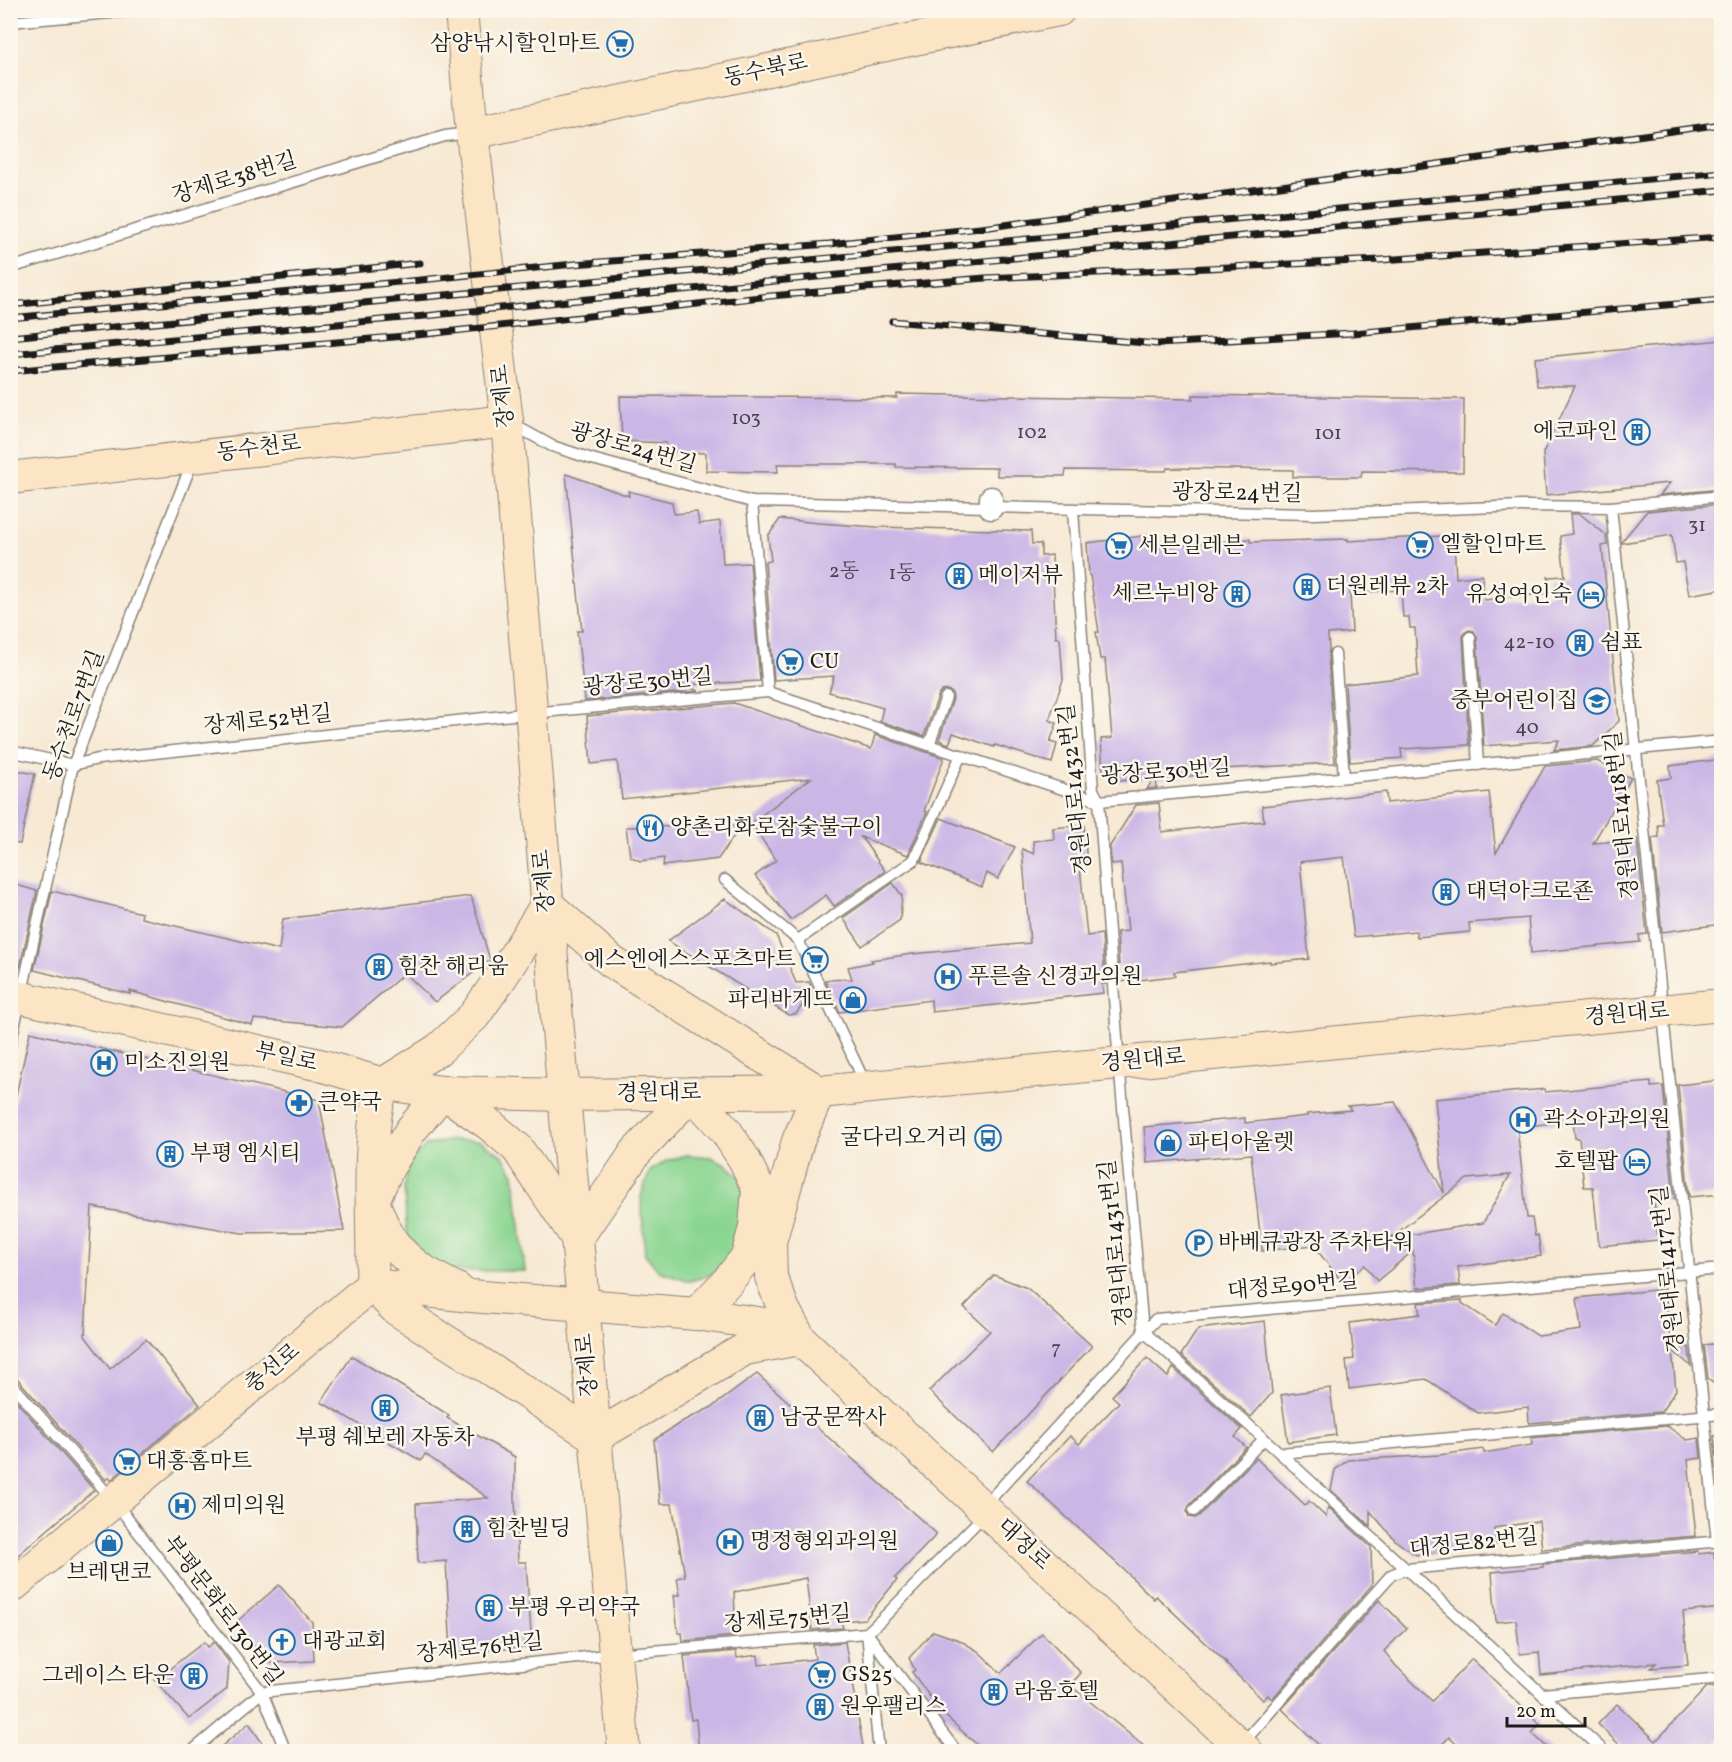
<svg xmlns="http://www.w3.org/2000/svg" width="1732" height="1762" font-family="Vollkorn,'Noto Serif KR',serif">
<style>
.green{fill:#8ad591;stroke:#537856;stroke-width:1.5}
.building{fill:#cbb7e6;fill-rule:evenodd}
.lines{fill:none;stroke-linecap:round;stroke-linejoin:round}
.lane-casing{stroke:#8a8278;stroke-width:13}
.street-casing{stroke:#8a8278;stroke-width:25}
.secondary-casing{stroke:#8a8278;stroke-width:34}
.lane{stroke:#fff;stroke-width:10}
.street{stroke:#fff;stroke-width:22}
.secondary{stroke:#fce5c4;stroke-width:32}
.rail-casing{stroke:#1c1c1c;stroke-width:7}
.rail{stroke:#fbf7ec;stroke-width:4.5;stroke-dasharray:14;stroke-linecap:butt}
.labels{text-anchor:middle;dominant-baseline:central;stroke-width:5;stroke-linejoin:round;paint-order:stroke}
.number-label{font-size:20px;fill:#48434e}
.poi-label{font-size:22px;fill:#1c1c1c;stroke:#fbf7ec;text-anchor:start}
.street-label{font-size:22px;fill:#1c1c1c;stroke:#fbf7ec}
</style>
<rect width="100%" height="100%" fill="#fbf7ec"/>
<filter id="ink" filterUnits="userSpaceOnUse"><feTurbulence type="fractalNoise" baseFrequency=".0167" numOctaves="2"/><feDisplacementMap in="SourceGraphic" scale="12" xChannelSelector="R" yChannelSelector="G"/><feConvolveMatrix kernelMatrix="1 2 1 2 8 2 1 2 1" color-interpolation-filters="sRGB"/></filter>
<filter id="wash" filterUnits="userSpaceOnUse"><feTurbulence type="fractalNoise" baseFrequency=".008" numOctaves="4" result="noise"/><feDisplacementMap in="SourceGraphic" scale="24" xChannelSelector="R" yChannelSelector="G"/><feGaussianBlur stdDeviation="1.35" result="paint"/><feColorMatrix in="noise" values="0 0 0 0 0 0 0 0 0 0 0 0 0 0 0 0 0 1.4 0 .05"/><feComposite in="paint" operator="in"/></filter>
<g filter="url(#wash)">
<rect width="100%" height="100%" fill="#f7e9d4"/>
<g class="green">
<path d="M452 1140 480 1141 502 1155 514 1174 525 1271H441L415 1252 407 1234 404 1186 409 1163 427 1145Z"/>
<path d="M687 1155 711 1157 726 1164 740 1177 748 1206 731 1260 712 1275 690 1281 659 1271 645 1254 641 1196 650 1171 666 1161Z"/>
</g>
<g id="blocks">
<g class="building">
<path d="M1722 340V489L1660 495 1670 483 1546 495 1543 453 1575 386H1537L1535 358Z"/>
<path d="M897 394 1193 399V395L1464 399 1463 472 1362 471 1361 477H1293V470L1167 468 1166 471 1066 470 1065 476H997V468L896 467V464H777L778 472 706 471V453L665 451 666 443 622 441 620 396 897 398Z"/>
<path d="M566 474 629 496 628 491 672 502 674 514 697 512 699 524 720 521 723 564 750 563 760 681 682 685 699 691 585 701 577 631H582Z"/>
<path d="M1722 504V589L1689 595 1683 562 1676 563 1672 535 1622 543V541L1647 511Z"/>
<path d="M1570 514H1580L1606 535 1607 545 1602 546 1619 721 1593 746 1554 750 1559 740 1484 746 1477 637 1474 631 1469 630 1464 633 1463 637 1469 745 1401 749 1402 758 1350 762 1345 684 1418 676 1415 628H1410L1409 617H1403L1401 590 1350 593 1352 632 1328 634 1329 650 1328 655 1335 763 1201 770V775L1156 779 1157 788 1147 789 1154 778 1120 781 1103 771 1101 739 1112 738 1105 659H1100L1096 632H1099L1090 575H1089L1087 543 1150 535 1151 548 1250 539V542L1348 539V541L1443 536 1444 542 1454 541 1456 578 1482 575 1484 600 1550 593 1548 577 1565 576 1560 536 1572 534Z"/>
<path d="M780 519 818 523 877 527 1031 531 1032 544H1041V556L1052 555 1056 638H1060L1063 680 1049 720 1057 723 1050 742 1057 744 1052 763 995 745 994 747 953 733 949 744 939 740 953 699 952 693 948 690 942 691 939 694 924 736 880 721 883 708 829 692 834 676 774 680 765 562 771 561 768 536Z"/>
<path d="M734 703 871 749 875 735 944 758 924 811 927 812 908 855 861 837 885 871 834 906 826 895 791 920 755 876 776 860 751 823 811 778 622 799 617 761 591 764 587 716Z"/>
<path d="M1722 759V924L1662 932 1652 838 1659 837 1658 825H1663L1657 780 1671 778 1670 766Z"/>
<path d="M1597 761 1631 778 1593 843 1637 839 1647 934 1639 935 1640 942 1531 953 1528 918 1469 923 1470 932 1417 937 1416 931 1354 937 1344 857 1300 862 1309 959 1270 963V961L1174 972 1175 976 1120 982 1117 932 1128 931 1121 863 1111 864 1110 846 1136 805 1159 803 1162 832 1264 821 1262 806 1386 792 1387 803 1489 792 1496 853 1545 766Z"/>
<path d="M10 769 35 774 20 844 10 843Z"/>
<path d="M941 818 1015 847 998 879 987 873 982 887 921 862Z"/>
<path d="M1084 825 1087 866 1080 867 1087 936 1102 934 1105 984H1102L1103 993 932 1012 931 1000 840 1012 825 980 852 979 848 967 873 962 871 960 912 954 1030 943 1022 849 1034 854 1033 841 1054 839 1053 828Z"/>
<path d="M741 826 718 859 663 866 664 858 640 861 630 856 626 827Z"/>
<path d="M10 883 37 891 20 967 10 964Z"/>
<path d="M893 883 902 896 900 920 862 946 843 918Z"/>
<path d="M52 891 142 913 141 918 279 950 283 919 471 896 490 960 435 1002 405 973 342 1027 254 1019 252 1025 130 991V994L34 970Z"/>
<path d="M725 899 776 935 796 983 809 982 813 990 796 1014 788 1015 668 941Z"/>
<path d="M30 1032 319 1100 344 1231 242 1233 92 1207 85 1336 110 1369 146 1339 200 1405 111 1480 109 1477 106 1480 16 1377 10 1375V1122Z"/>
<path d="M1722 1080V1194L1689 1197 1678 1085Z"/>
<path d="M1651 1082V1087L1663 1086 1674 1199 1654 1201 1658 1240 1599 1246 1593 1187H1584L1579 1138H1575L1573 1121 1517 1127 1527 1218H1532L1535 1236 1538 1235 1541 1256 1458 1267 1460 1285 1417 1288 1413 1251 1377 1281 1365 1265 1343 1283 1313 1245 1262 1251 1251 1154 1147 1163 1144 1127 1245 1118V1123L1307 1116V1114L1351 1110 1348 1106 1395 1102 1444 1193 1435 1099 1545 1089V1092ZM1510 1175 1483 1223 1390 1238 1467 1179Z"/>
<path d="M994 1275 1027 1288 1092 1346 993 1452 929 1391 990 1331 964 1307Z"/>
<path d="M1665 1289 1671 1349 1689 1347 1691 1366 1672 1350 1676 1390 1661 1412 1529 1423 1528 1407 1478 1413 1426 1379 1349 1389 1346 1360 1354 1359 1350 1323 1420 1314 1418 1303 1462 1300V1303L1495 1325 1503 1313 1538 1336 1581 1330 1577 1298Z"/>
<path d="M1265 1321 1272 1393 1251 1417 1181 1355 1198 1329Z"/>
<path d="M1722 1343V1390L1708 1379 1704 1345Z"/>
<path d="M352 1356 449 1415 447 1418 515 1457V1499L518 1562H526L532 1647 451 1653 446 1561 418 1563 416 1504 488 1498 425 1454 421 1461 321 1402Z"/>
<path d="M1147 1358 1168 1377 1173 1368 1242 1429 1235 1437 1246 1447 1189 1506 1187 1512 1189 1517 1195 1518 1199 1516 1256 1458 1305 1505 1309 1501 1326 1517 1328 1507 1371 1547 1372 1585 1272 1699 1268 1695 1263 1700 1226 1664 1227 1663 1156 1596 1154 1599 1122 1568 1027 1481 1070 1436 1079 1444 1119 1402 1112 1396Z"/>
<path d="M757 1374 937 1534 895 1578 897 1580 865 1619 841 1621 843 1628 812 1630 806 1578 734 1592 736 1636 683 1641 682 1633H678L674 1595H680L677 1578 685 1576 672 1504H660L654 1440 683 1421 712 1407Z"/>
<path d="M1330 1388 1336 1435 1288 1442 1281 1395Z"/>
<path d="M10 1394 94 1490 10 1562Z"/>
<path d="M1667 1426 1687 1440 1699 1438 1701 1458 1688 1460 1696 1536 1542 1549 1539 1521 1494 1528 1496 1545 1416 1555 1396 1541 1370 1511V1526L1331 1490 1335 1470 1348 1460 1439 1455 1483 1449 1484 1453 1532 1445 1531 1438Z"/>
<path d="M1722 1435V1456H1716L1714 1436Z"/>
<path d="M1698 1551V1554L1714 1552V1557L1722 1556V1608L1683 1612 1688 1665 1651 1668 1656 1663 1541 1675 1539 1652 1520 1654 1516 1620 1496 1622 1492 1572 1543 1567V1564Z"/>
<path d="M279 1585 312 1622 314 1661 268 1663 235 1623Z"/>
<path d="M1379 1600 1407 1628 1384 1651 1396 1666 1432 1701 1472 1659 1540 1724 1532 1733 1552 1752H1464L1449 1737 1435 1752H1326L1282 1709Z"/>
<path d="M933 1631 959 1640 978 1651 1001 1673 1042 1633 1081 1673 1070 1685 1151 1752H985L940 1711 912 1672 915 1670 909 1658Z"/>
<path d="M204 1642 208 1647 214 1642 229 1662 227 1689 189 1719 155 1680Z"/>
<path d="M845 1642 864 1752H699L696 1719 691 1720 684 1656 736 1651 737 1658 758 1655 759 1665 815 1659 813 1645Z"/>
<path d="M1722 1686V1736L1707 1752H1627L1598 1724 1617 1704 1656 1741 1707 1687Z"/>
<path d="M249 1723 268 1752H215Z"/>
</g>
</g>
</g>
<g filter="url(#ink)">
<use href="#blocks" fill-opacity="0" stroke="#8a8278" stroke-width="1.5"/>
<g class="lines">
<g class="lane-casing">
<g id="lane">
<path d="M10 22 144 10"/>
<path d="M10 268 445 136 469 133"/>
<path d="M512 424 552 446 592 459 752 502 1314 514 1523 506 1611 507 1722 496"/>
<path d="M752 502 768 692"/>
<path d="M1611 507 1717 1542"/>
<path d="M1073 510 1093 790 1099 801 1119 1063 1143 1331 1280 1453 1605 1752"/>
<path d="M1470 637 1478 765"/>
<path d="M1335 654 1344 777"/>
<path d="M929 745 946 697"/>
<path d="M10 751 73 765 98 759 531 713 768 692 1099 801 1722 741"/>
<path d="M725 880 798 940 866 1085"/>
<path d="M798 940 914 860 961 755"/>
<path d="M10 1045 73 765 193 460"/>
<path d="M10 1382 114 1501 262 1692 286 1752"/>
<path d="M1280 1453 1722 1414"/>
<path d="M984 1506 1156 1319 1722 1269"/>
<path d="M1194 1511 1264 1439"/>
<path d="M867 1633 957 1752"/>
<path d="M867 1633 879 1752"/>
<path d="M1542 1694 1722 1678"/>
<path d="M1241 1745 1391 1575 1406 1569 1722 1541"/>
<path d="M191 1752 262 1692 615 1654 867 1633 885 1616 986 1513"/>
</g>
</g>
<g class="street-casing">
<path id="street" d="M991 498V508"/>
</g>
<g class="secondary-casing">
<g id="secondary">
<path d="M461 10 472 133 507 421 557 1019 624 1752"/>
<path d="M472 133 909 40 1059 10"/>
<path d="M10 478 507 421"/>
<path d="M547 904 502 976 474 1016 439 1049 383 1084C380 1095 376 1108 375 1120 368 1174 374 1230 372 1285L396 1309 595 1437"/>
<path d="M547 904 612 962 819 1092"/>
<path d="M10 995 320 1065 383 1084 443 1092 564 1095 819 1092 1722 1005"/>
<path d="M443 1092 411 1130 388 1168 373 1201C377 1211 381 1222 386 1231 400 1260 429 1275 457 1289"/>
<path d="M443 1092 490 1125 517 1148 575 1235"/>
<path d="M692 1093 726 1131 744 1159 758 1188 755 1227 747 1257 727 1282 696 1314"/>
<path d="M577 1238 636 1152 692 1093"/>
<path d="M800 1339 784 1310 771 1277 770 1242 798 1141 819 1092"/>
<path d="M595 1437 745 1349 800 1339"/>
<path d="M10 1588 372 1285 471 1296 696 1314 765 1324 800 1339 1247 1752"/>
</g>
</g>
<use href="#lane" class="lane"/>
<use href="#street" class="street"/>
<use href="#secondary" class="secondary"/>
<g class="rail-casing">
<g id="rail">
<path d="M10 305 420 263"/>
<path d="M10 318 421 280 574 264 829 244 990 227 1722 124"/>
<path d="M892 321 1157 344 1353 333 1722 300"/>
<path d="M10 337 1722 172"/>
<path d="M10 354 425 316 578 300 1722 190"/>
<path d="M10 371 427 334 770 296 985 278 1381 260 1722 237"/>
</g>
</g>
<use href="#rail" class="rail"/>
</g>
</g>
<defs>
<g id="supermarket-ring" transform="scale(1.35)"><circle r="9.5" fill="#fbf7ec" stroke="#1f6fb2" stroke-width="1.5"/><path d="M-6-5.5h2.5l.6 2H6L4.5 2H-2.5L-4.4-4H-6ZM-1.5 3.2a1.3 1.3 0 1 0 .1 0ZM3 3.2a1.3 1.3 0 1 0 .1 0Z" fill="#1f6fb2"/></g>
<g id="building-ring" transform="scale(1.35)"><circle r="9.5" fill="#fbf7ec" stroke="#1f6fb2" stroke-width="1.5"/><path d="M-4-6H4V6H1V3H-1V6H-4ZM-2.5-4.3h1.7v1.8h-1.7ZM.8-4.3h1.7v1.8H.8ZM-2.5-1h1.7V.8h-1.7ZM.8-1h1.7V.8H.8Z" fill="#1f6fb2"/></g>
<g id="hotel-ring" transform="scale(1.35)"><circle r="9.5" fill="#fbf7ec" stroke="#1f6fb2" stroke-width="1.5"/><path d="M-6-4.5h1.5V1H6V5H4.5V3h-9V5H-6ZM-4 0a1.8 1.8 0 1 1 3.6 0ZM.5 0V-2.5h3Q6-2.5 6 0Z" fill="#1f6fb2"/></g>
<g id="school-ring" transform="scale(1.35)"><circle r="9.5" fill="#fbf7ec" stroke="#1f6fb2" stroke-width="1.5"/><path d="M0-5L7-2L0 1L-7-2ZM-4 1L0 2.5L4 1V4Q0 6-4 4Z" fill="#1f6fb2"/></g>
<g id="restaurant-ring" transform="scale(1.35)"><circle r="9.5" fill="#fbf7ec" stroke="#1f6fb2" stroke-width="1.5"/><path d="M-5-6h1v4h1v-4h1v4h1v-4h1v5L-1.5 .5V6h-2V.5L-5-1ZM5-6V6H3V1.5H1.5Q1.5-4 5-6Z" fill="#1f6fb2"/></g>
<g id="hospital-ring" transform="scale(1.35)"><circle r="9.5" fill="#fbf7ec" stroke="#1f6fb2" stroke-width="1.5"/><path d="M-5-5h3v3.5h4V-5h3V5h-3V1.5h-4V5h-3Z" fill="#1f6fb2"/></g>
<g id="shop-ring" transform="scale(1.35)"><circle r="9.5" fill="#fbf7ec" stroke="#1f6fb2" stroke-width="1.5"/><path d="M-5-2.5h2.3a2.7 3.5 0 0 1 5.4 0H5L5.5 6h-11ZM-1.5-2.5h3a1.5 2.3 0 0 0-3 0Z" fill="#1f6fb2"/></g>
<g id="pharmacy-ring" transform="scale(1.35)"><circle r="9.5" fill="#fbf7ec" stroke="#1f6fb2" stroke-width="1.5"/><path d="M-2-6h4v4h4v4h-4v4h-4v-4h-4v-4h4Z" fill="#1f6fb2"/></g>
<g id="bus-ring" transform="scale(1.35)"><circle r="9.5" fill="#fbf7ec" stroke="#1f6fb2" stroke-width="1.5"/><path d="M-5-6H5V4H4V6H2V4H-2V6H-4V4H-5ZM-3.5-4V0h7V-4ZM-3.5 1.2v1.5H-2V1.2ZM2 1.2v1.5H3.5V1.2Z" fill="#1f6fb2"/></g>
<g id="parking-ring" transform="scale(1.35)"><circle r="9.5" fill="#fbf7ec" stroke="#1f6fb2" stroke-width="1.5"/><path d="M-3.5-5.5H1a3.5 3.5 0 0 1 0 7H-1V5.5H-3.5ZM-1-3.4V-.6H.8a1.4 1.4 0 0 0 0-2.8Z" fill="#1f6fb2"/></g>
<g id="church-ring" transform="scale(1.35)"><circle r="9.5" fill="#fbf7ec" stroke="#1f6fb2" stroke-width="1.5"/><path d="M-1.2-6h2.4v3.5h3.3v2.4h-3.3V6h-2.4V-.1h-3.3v-2.4h3.3Z" fill="#1f6fb2"/></g>
</defs>
<g fill-rule="evenodd">
<use href="#supermarket-ring" x="620" y="44"/>
<use href="#building-ring" x="1637" y="432"/>
<use href="#supermarket-ring" x="1420" y="545"/>
<use href="#supermarket-ring" x="1119" y="546"/>
<use href="#building-ring" x="959" y="576"/>
<use href="#building-ring" x="1307" y="587"/>
<use href="#building-ring" x="1237" y="594"/>
<use href="#hotel-ring" x="1591" y="595"/>
<use href="#building-ring" x="1580" y="643"/>
<use href="#supermarket-ring" x="790" y="662"/>
<use href="#school-ring" x="1597" y="701"/>
<use href="#restaurant-ring" x="650" y="828"/>
<use href="#building-ring" x="1446" y="892"/>
<use href="#supermarket-ring" x="815" y="960"/>
<use href="#building-ring" x="379" y="967"/>
<use href="#hospital-ring" x="948" y="977"/>
<use href="#shop-ring" x="853" y="1000"/>
<use href="#hospital-ring" x="104" y="1063"/>
<use href="#pharmacy-ring" x="299" y="1103"/>
<use href="#hospital-ring" x="1523" y="1120"/>
<use href="#bus-ring" x="988" y="1138"/>
<use href="#shop-ring" x="1168" y="1143"/>
<use href="#building-ring" x="170" y="1154"/>
<use href="#hotel-ring" x="1637" y="1162"/>
<use href="#parking-ring" x="1199" y="1243"/>
<use href="#building-ring" x="385" y="1408"/>
<use href="#building-ring" x="760" y="1418"/>
<use href="#supermarket-ring" x="127" y="1462"/>
<use href="#hospital-ring" x="182" y="1506"/>
<use href="#building-ring" x="467" y="1529"/>
<use href="#hospital-ring" x="730" y="1542"/>
<use href="#shop-ring" x="109" y="1543"/>
<use href="#building-ring" x="489" y="1608"/>
<use href="#church-ring" x="282" y="1642"/>
<use href="#supermarket-ring" x="822" y="1675"/>
<use href="#building-ring" x="194" y="1676"/>
<use href="#building-ring" x="994" y="1692"/>
<use href="#building-ring" x="820" y="1707"/>
</g>
<g class="labels">
<g class="number-label">
<text x="746" y="419">103</text>
<text x="1032" y="433">102</text>
<text x="1328" y="434">101</text>
<text x="1697" y="526">31</text>
<text x="844" y="572">2동</text>
<text x="902" y="574">1동</text>
<text x="1529" y="643">42-10</text>
<text x="1527" y="728">40</text>
<text x="1056" y="1349">7</text>
</g>
<g class="poi-label">
<text x="600" y="44" text-anchor="end">삼양낚시할인마트</text>
<text x="1618" y="432" text-anchor="end">에코파인</text>
<text x="1440" y="545">엘할인마트</text>
<text x="1138" y="546">세븐일레븐</text>
<text x="978" y="576">메이저뷰</text>
<text x="1326" y="587">더원레뷰 2차</text>
<text x="1218" y="594" text-anchor="end">세르누비앙</text>
<text x="1572" y="595" text-anchor="end">유성여인숙</text>
<text x="1600" y="643">쉼표</text>
<text x="810" y="662">CU</text>
<text x="1578" y="701" text-anchor="end">중부어린이집</text>
<text x="670" y="828">양촌리화로참숯불구이</text>
<text x="1466" y="892">대덕아크로죤</text>
<text x="796" y="960" text-anchor="end">에스엔에스스포츠마트</text>
<text x="398" y="967">힘찬 해리움</text>
<text x="968" y="977">푸른솔 신경과의원</text>
<text x="834" y="1000" text-anchor="end">파리바게뜨</text>
<text x="124" y="1063">미소진의원</text>
<text x="318" y="1103">큰약국</text>
<text x="1543" y="1120">곽소아과의원</text>
<text x="968" y="1138" text-anchor="end">굴다리오거리</text>
<text x="1188" y="1143">파티아울렛</text>
<text x="190" y="1154">부평 엠시티</text>
<text x="1618" y="1162" text-anchor="end">호텔팝</text>
<text x="1218" y="1243">바베큐광장 주차타워</text>
<text x="780" y="1418">남궁문짝사</text>
<text x="385" y="1438" text-anchor="middle">부평 쉐보레 자동차</text>
<text x="146" y="1462">대홍홈마트</text>
<text x="201" y="1506">제미의원</text>
<text x="486" y="1529">힘찬빌딩</text>
<text x="750" y="1542">명정형외과의원</text>
<text x="109" y="1573" text-anchor="middle">브레댄코</text>
<text x="508" y="1608">부평 우리약국</text>
<text x="302" y="1642">대광교회</text>
<text x="842" y="1675">GS25</text>
<text x="174" y="1676" text-anchor="end">그레이스 타운</text>
<text x="1014" y="1692">라움호텔</text>
<text x="840" y="1707">원우팰리스</text>
</g>
<g class="street-label">
<text transform="translate(766 71) rotate(-12)">동수북로</text>
<text transform="translate(235 179) rotate(-17)">장제로38번길</text>
<text transform="translate(504 396) rotate(-96)">장제로</text>
<text transform="translate(259 449) rotate(-7)">동수천로</text>
<text transform="translate(633 449) rotate(16)">광장로24번길</text>
<text transform="translate(1237 494) rotate(1)">광장로24번길</text>
<text transform="translate(648 683) rotate(-5)">광장로30번길</text>
<text transform="translate(75 716) rotate(-70)">동수천로7번길</text>
<text transform="translate(268 721) rotate(-6)">장제로52번길</text>
<text transform="translate(1166 773) rotate(-4)">광장로30번길</text>
<text transform="translate(1076 789) rotate(-96)">경원대로1432번길</text>
<text transform="translate(1623 815) rotate(-96)">경원대로1418번길</text>
<text transform="translate(545 881) rotate(-95)">장제로</text>
<text transform="translate(1627 1015) rotate(-5)">경원대로</text>
<text transform="translate(286 1058) rotate(13)">부일로</text>
<text transform="translate(1143 1061) rotate(-5)">경원대로</text>
<text transform="translate(659 1094) rotate(-1)">경원대로</text>
<text transform="translate(1117 1243) rotate(-96)">경원대로1431번길</text>
<text transform="translate(1669 1269) rotate(-96)">경원대로1417번길</text>
<text transform="translate(1293 1287) rotate(-5)">대정로90번길</text>
<text transform="translate(588 1365) rotate(-95)">장제로</text>
<text transform="translate(273 1369) rotate(-40)">충선로</text>
<text transform="translate(1474 1544) rotate(-6)">대정로82번길</text>
<text transform="translate(1023 1545) rotate(43)">대정로</text>
<text transform="translate(222 1611) rotate(53)">부평문화로130번길</text>
<text transform="translate(788 1620) rotate(-5)">장제로75번길</text>
<text transform="translate(480 1649) rotate(-6)">장제로76번길</text>
</g>
</g>
<rect width="1732" height="1762" fill="none" stroke="#fbf7ec" stroke-width="36"/>
<path d="M1507 1717v9h78v-9" fill="none" stroke="#1c1c1c" stroke-width="3"/>
<text x="1516" y="1717" font-size="18" fill="#1c1c1c" stroke="#fbf7ec" stroke-width="4.5" paint-order="stroke">20 m</text>
</svg>
